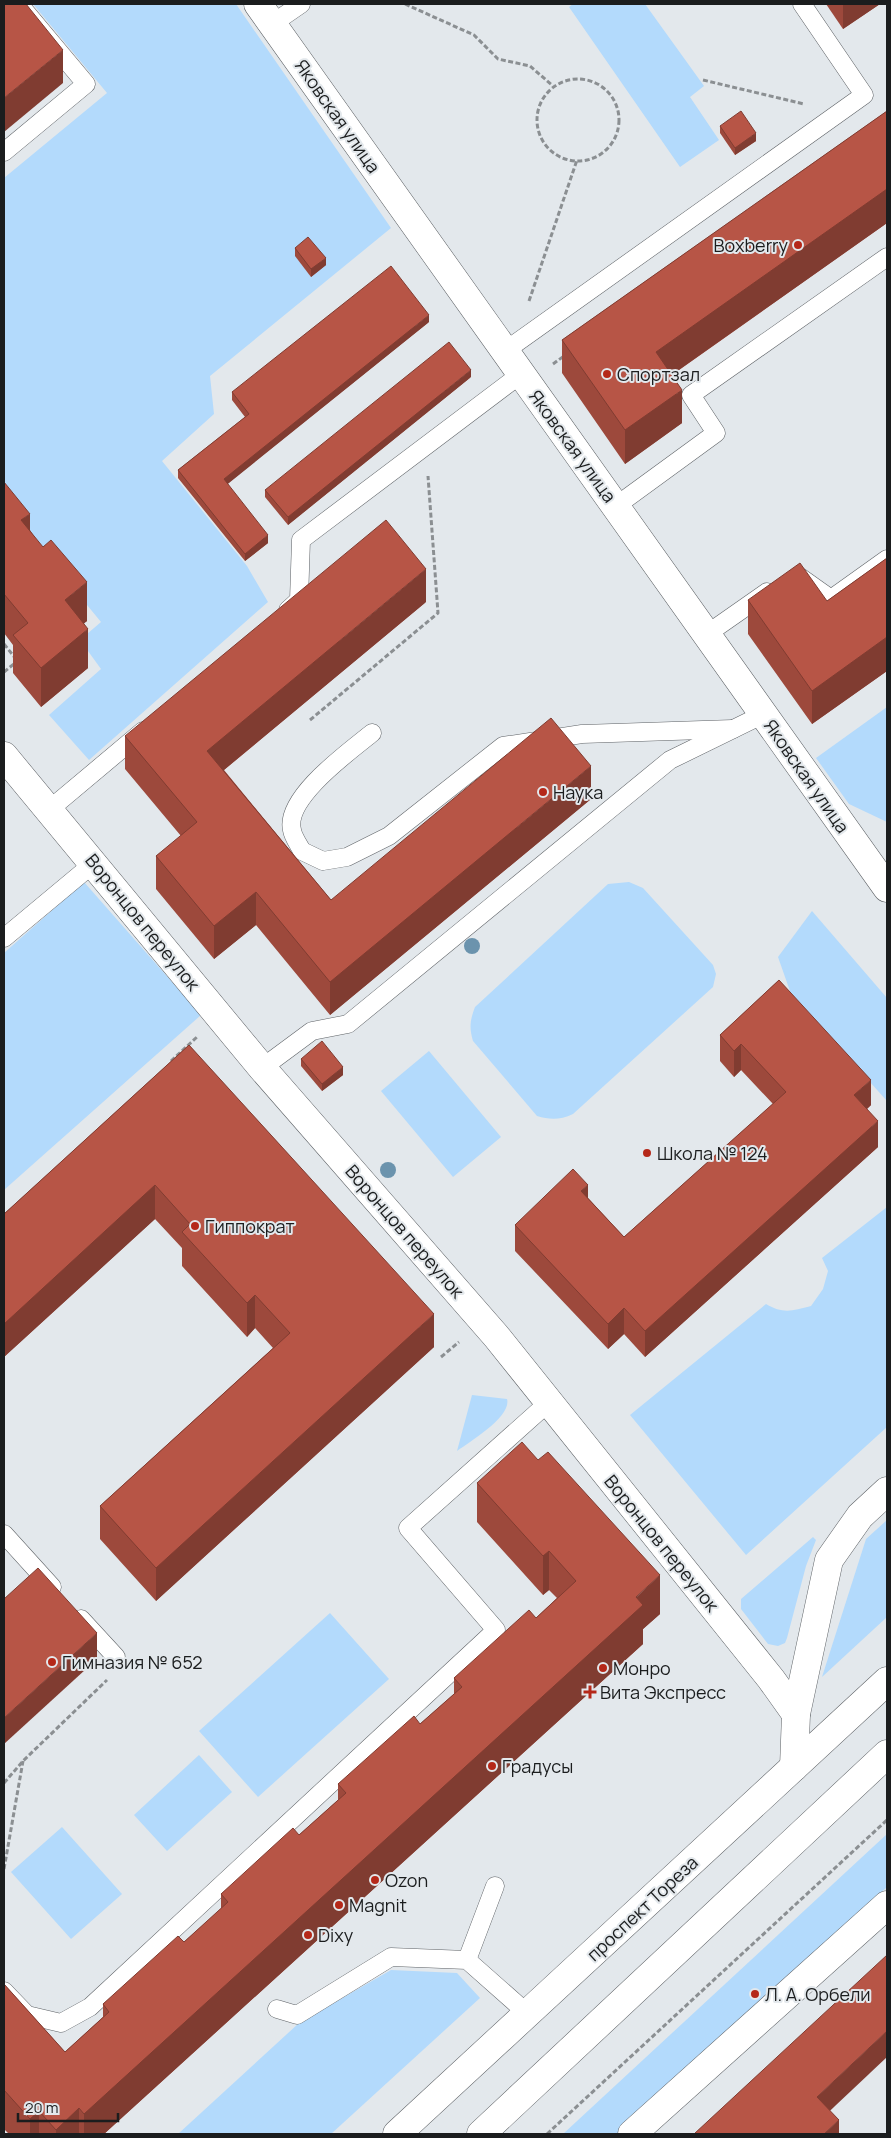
<svg xmlns="http://www.w3.org/2000/svg" width="891" height="2138" font-family="Manrope,sans-serif">
<style>
.green{fill:#b3dafc}
.lines{fill:none;stroke-linecap:round;stroke-linejoin:round}
.lane-casing{stroke:#5e6266;stroke-width:19}
.street-casing{stroke:#5e6266;stroke-width:29}
.primary-casing{stroke:#5e6266;stroke-width:29}
.path{stroke:#8b8f92;stroke-width:3;stroke-dasharray:5 2.5;stroke-linecap:butt}
.lane{stroke:#fff;stroke-width:18}
.street{stroke:#fff;stroke-width:28}
.primary{stroke:#fff;stroke-width:28}
.tree{fill:#6b93ad}
.wall{fill:#9d493c}
.shaded-wall{fill:#803c31}
.building{fill:#b75546;stroke:#803c31}
.poi-dot{fill:#b52819;stroke:#e3e8ec;stroke-width:2}
.labels{text-anchor:middle;dominant-baseline:central;stroke-width:4;stroke-linejoin:round;paint-order:stroke}
.street-label{font-size:18px;fill:#1b1d1e;stroke:#e3e8ec}
.poi-label{font-size:18px;fill:#1b1d1e;stroke:#e3e8ec;text-anchor:start}
</style>
<rect width="100%" height="100%" fill="#e3e8ec"/>
<g class="green">
<path d="M33 4H236L391 228 210 376 214 414 162 461 247 566 268 602 89 760 49 715 101 669 80 640 101 622 4 504V178L107 93Z"/>
<path d="M573 4H645L704 86 690 97 719 140 680 167 569 7Z"/>
<path d="M887 707V822L849 804 816 758Z"/>
<path d="M84 882 201 1015 4 1190V953Z"/>
<path d="M629 882 643 888 713 965 716 974 713 987 573 1114C560 1120 550 1120 537 1116L473 1041C469 1028 470 1020 475 1007L608 884Z"/>
<path d="M812 911 887 998V1101L791 994 778 957Z"/>
<path d="M429 1051 501 1137 453 1177 381 1091Z"/>
<path d="M887 1207V1427L746 1555 630 1415 766 1304C783 1314 792 1311 811 1306L823 1289 828 1271 822 1258Z"/>
<path d="M472 1395 507 1399C512 1416 471 1441 457 1451Z"/>
<path d="M887 1520V1617L822 1677 866 1539Z"/>
<path d="M813 1537 816 1540 806 1566 787 1638 785 1643 778 1646 768 1644 741 1609V1599Z"/>
<path d="M330 1613 389 1679 258 1797 199 1731Z"/>
<path d="M199 1755 232 1792 167 1851 134 1815Z"/>
<path d="M62 1827 122 1894 71 1939 11 1872Z"/>
<path d="M887 1834V1887L618 2134H563Z"/>
<path d="M391 1970 457 1973 480 1998 331 2134H178L299 2023Z"/>
</g>
<g class="lines">
<g class="lane-casing">
<g id="lane">
<path d="M272 24 301 4"/>
<path d="M4 152 86 84 19 4"/>
<path d="M505 351 864 95 802 4"/>
<path d="M616 506 716 433 691 395 887 257"/>
<path d="M800 577 831 599 887 559"/>
<path d="M288 610 299 600 301 540 521 374"/>
<path d="M707 634 767 592"/>
<path d="M372 733C350 751 284 798 292 830 293 837 299 845 302 851L323 861 347 857 389 836 503 746 582 734 733 729"/>
<path d="M50 809 143 731"/>
<path d="M4 938 94 863"/>
<path d="M262 1068 312 1031 348 1024 670 760 764 714"/>
<path d="M4 1534 52 1587"/>
<path d="M81 1619 116 1657"/>
<path d="M467 1960 495 1886"/>
<path d="M4 1991 27 2015 61 2023 90 2007 496 1630 408 1528 549 1402"/>
<path d="M277 2009 297 2015 391 1957 467 1960 528 2014"/>
</g>
</g>
<g class="street-casing">
<g id="street">
<path d="M258 4 887 888"/>
<path d="M4 756 262 1068 496 1336 771 1679 796 1714"/>
<path d="M794 1767 796 1714 829 1560 860 1516 887 1491"/>
<path d="M632 2134 887 1905"/>
</g>
</g>
<g class="primary-casing">
<g id="primary">
<path d="M397 2134 887 1681"/>
<path d="M481 2134 887 1754"/>
</g>
</g>
<g class="path">
<path d="M405 4 474 35 498 59 530 66 553 86"/>
<circle cx="578" cy="120" r="41"/>
<path d="M703 80 804 104"/>
<path d="M529 301 577 160"/>
<path d="M553 364 564 356"/>
<path d="M4 644 16 659"/>
<path d="M4 672 15 663"/>
<path d="M310 720 438 613 428 476"/>
<path d="M171 1061 197 1037"/>
<path d="M441 1357 459 1342"/>
<path d="M4 1783 23 1761 107 1680"/>
<path d="M4 1869 23 1761"/>
<path d="M547 2134 887 1820"/>
</g>
<use href="#lane" class="lane"/>
<use href="#street" class="street"/>
<use href="#primary" class="primary"/>
</g>
<g class="tree">
<circle cx="472" cy="946" r="8"/>
<circle cx="388" cy="1170" r="8"/>
</g>
<g class="wall">
<path d="M826 4H880L843 29Z"/>
<path d="M887 111V223L672 375 682 423 625 464 562 373V340Z"/>
<path d="M720 126 756 141 735 155 720 133Z"/>
<path d="M295 248 326 265 311 277 295 256Z"/>
<path d="M429 322 227 484 268 543 245 561 178 478V470L245 417 232 400V392Z"/>
<path d="M471 377 288 525 265 497V490Z"/>
<path d="M4 482 30 530 87 621 84 623 88 668 41 707 13 673V645L4 633Z"/>
<path d="M887 558V671L812 724 748 634V600L827 601Z"/>
<path d="M426 602 224 770 331 900 591 799 330 1015 256 925 214 959 156 889V856L181 836 125 769V736Z"/>
<path d="M779 980 871 1105 867 1109 878 1147 645 1357 624 1334 608 1349 515 1251V1225L588 1198 624 1237 773 1104 741 1070 734 1077 720 1061V1035Z"/>
<path d="M189 1045 434 1347 156 1601 100 1539V1506L273 1348 255 1328 247 1337 182 1266V1248L155 1219 4 1357V1214Z"/>
<path d="M301 1059 343 1075 322 1091 301 1066Z"/>
<path d="M477 1483 660 1614 643 1629V1644L104 2134H9L4 2129V1984L65 2052 103 2017V2004L184 1942 221 1909V1894L299 1835 338 1800V1784L420 1724 454 1694V1678L536 1618 557 1598 549 1590 543 1595 477 1522Z"/>
</g>
<g class="shaded-wall">
<path d="M843 4H880L843 29Z"/>
<path d="M63 50V83L4 132V98Z"/>
<path d="M756 133V141L735 155V148Z"/>
<path d="M887 189V223L656 386V352Z"/>
<path d="M326 258V265L311 277V269Z"/>
<path d="M429 315V322L224 487V479Z"/>
<path d="M471 370V377L288 525V517Z"/>
<path d="M682 390V423L625 464V430Z"/>
<path d="M30 514V552L21 520Z"/>
<path d="M268 535V543L245 561V554Z"/>
<path d="M426 569V602L207 784V751Z"/>
<path d="M87 582V621L65 639V600Z"/>
<path d="M88 629V668L41 707V668Z"/>
<path d="M887 637V671L812 724V691Z"/>
<path d="M591 766V799L330 1015V982Z"/>
<path d="M256 892V925L214 959V926Z"/>
<path d="M741 1044V1070L734 1077V1051Z"/>
<path d="M343 1067V1075L322 1091V1084Z"/>
<path d="M871 1080V1105L854 1121V1095Z"/>
<path d="M878 1121V1147L645 1357V1331Z"/>
<path d="M155 1185V1219L4 1357V1324Z"/>
<path d="M588 1185V1211L581 1191Z"/>
<path d="M255 1295V1328L247 1337V1303Z"/>
<path d="M624 1308V1334L608 1349V1324Z"/>
<path d="M434 1314V1347L156 1601V1568Z"/>
<path d="M549 1551V1590L543 1595V1556Z"/>
<path d="M660 1575V1614L643 1629V1644L104 2134H84V2114Z"/>
<path d="M97 1633V1659L4 1744V1718Z"/>
<path d="M887 2031V2057L817 2123V2097Z"/>
<path d="M79 2108V2134H56V2130Z"/>
<path d="M39 2111V2134H30V2119Z"/>
<path d="M839 2120V2134H824Z"/>
</g>
<g class="building">
<path d="M4 4H26L63 50 4 98Z"/>
<path d="M741 111 756 133 735 148 720 126Z"/>
<path d="M887 111V189L656 352 682 390 625 430 562 340Z"/>
<path d="M308 237 326 258 311 269 295 248Z"/>
<path d="M391 266 429 315 224 479 268 535 245 554 178 470 249 414 232 392Z"/>
<path d="M449 342 471 370 288 517 265 490Z"/>
<path d="M4 482 30 514 21 520 43 547 51 540 87 582 65 600 88 629 41 668 13 635 28 623 4 594Z"/>
<path d="M386 520 426 569 207 751 331 900 551 718 591 766 330 982 256 892 214 926 156 856 197 822 125 736Z"/>
<path d="M887 558V637L812 691 748 600 800 563 827 601Z"/>
<path d="M779 980 871 1080 854 1095 878 1121 645 1331 624 1308 608 1324 515 1225 573 1169 588 1185 581 1191 624 1237 786 1092 741 1044 734 1051 720 1035Z"/>
<path d="M322 1041 343 1067 322 1084 301 1059Z"/>
<path d="M189 1045 434 1314 156 1568 100 1506 290 1333 255 1295 247 1303 182 1232 190 1224 155 1185 4 1324V1214Z"/>
<path d="M522 1442 538 1460 548 1452 660 1575 636 1597 643 1605 84 2114 79 2108 56 2130 39 2111 30 2119 4 2090V1984L65 2052 109 2012 103 2004 178 1936 184 1942 228 1902 221 1894 293 1828 299 1835 346 1793 338 1784 414 1716 420 1724 462 1687 454 1678 529 1610 536 1618 576 1581 549 1551 543 1556 477 1483Z"/>
<path d="M38 1568 97 1633 4 1718V1599Z"/>
<path d="M887 1955V2031L817 2097 839 2120 824 2134H694Z"/>
</g>
<g class="poi-dot">
<circle cx="798" cy="245" r="5"/>
<circle cx="607" cy="374" r="5"/>
<circle cx="543" cy="792" r="5"/>
<circle cx="647" cy="1153" r="5"/>
<circle cx="195" cy="1226" r="5"/>
<circle cx="52" cy="1662" r="5"/>
<circle cx="603" cy="1668" r="5"/>
<path d="M587.5 1684.5h5v5h5v5h-5v5h-5v-5h-5v-5h5z"/>
<circle cx="492" cy="1766" r="5"/>
<circle cx="375" cy="1880" r="5"/>
<circle cx="339" cy="1905" r="5"/>
<circle cx="308" cy="1935" r="5"/>
<circle cx="755" cy="1994" r="5"/>
</g>
<g class="labels">
<g class="street-label">
<text transform="translate(338 116) rotate(55)">Яковская улица</text>
<text transform="translate(573 446) rotate(54)">Яковская улица</text>
<text transform="translate(807 776) rotate(55)">Яковская улица</text>
<text transform="translate(143 922) rotate(51)">Воронцов переулок</text>
<text transform="translate(405 1231) rotate(49)">Воронцов переулок</text>
<text transform="translate(662 1543) rotate(51)">Воронцов переулок</text>
<text transform="translate(642 1908) rotate(-43)">проспект Тореза</text>
</g>
<g class="poi-label">
<text x="788" y="245" text-anchor="end">Boxberry</text>
<text x="617" y="374">Спортзал</text>
<text x="553" y="792">Наука</text>
<text x="657" y="1153">Школа № 124</text>
<text x="205" y="1226">Гиппократ</text>
<text x="62" y="1662">Гимназия № 652</text>
<text x="613" y="1668">Монро</text>
<text x="600" y="1692">Вита Экспресс</text>
<text x="502" y="1766">Градусы</text>
<text x="385" y="1880">Ozon</text>
<text x="349" y="1905">Magnit</text>
<text x="318" y="1935">Dixy</text>
<text x="765" y="1994">Л. А. Орбели</text>
</g>
</g>
<rect width="891" height="2138" fill="none" stroke="#1b1d1e" stroke-width="10"/>
<path d="M18 2113v8h100v-8" fill="none" stroke="#1b1d1e" stroke-width="2.5"/>
<text x="25" y="2113" font-size="15" fill="#1b1d1e" stroke="#e3e8ec" stroke-width="4" paint-order="stroke">20 m</text>
</svg>
